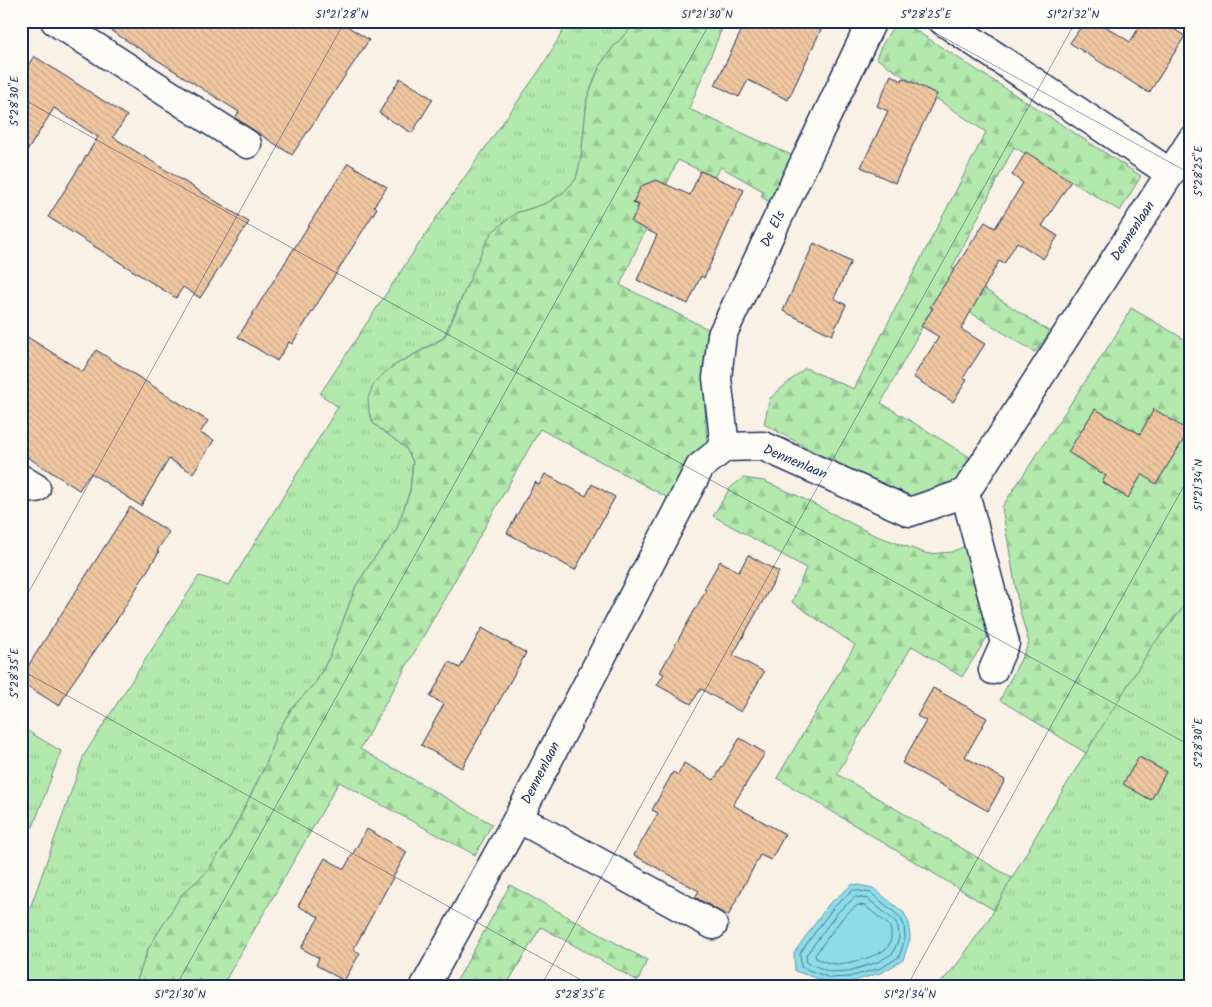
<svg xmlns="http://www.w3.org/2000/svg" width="1212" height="1007" font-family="Kalam,sans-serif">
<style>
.grass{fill:url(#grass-tufts);stroke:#678c85}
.forest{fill:url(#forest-firs);stroke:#678c85}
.water{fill:#8ddde8;stroke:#5f97b1}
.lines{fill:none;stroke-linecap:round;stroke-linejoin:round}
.shore{stroke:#497595;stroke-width:1}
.building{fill:url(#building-back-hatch);stroke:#1b2f5e}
.minor-casing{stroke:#1b2f5e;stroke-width:31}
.minor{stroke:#fdfcf7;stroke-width:28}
.ticks{fill:none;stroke:#1b2f5e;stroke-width:1;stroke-opacity:0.45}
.labels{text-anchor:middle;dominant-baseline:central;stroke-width:4;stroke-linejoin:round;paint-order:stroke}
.street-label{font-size:14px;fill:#1b2f5e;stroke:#fdfcf7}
.neatline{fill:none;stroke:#1b2f5e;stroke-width:2}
.ticks-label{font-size:12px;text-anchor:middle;fill:#1b2f5e}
</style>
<defs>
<pattern id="grass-tufts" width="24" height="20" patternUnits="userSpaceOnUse" patternTransform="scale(1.25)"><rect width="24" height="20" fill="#b3e9ac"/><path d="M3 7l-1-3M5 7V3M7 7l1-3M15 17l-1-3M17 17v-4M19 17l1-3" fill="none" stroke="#99c896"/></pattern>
<pattern id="forest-firs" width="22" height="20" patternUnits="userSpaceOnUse" patternTransform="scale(1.25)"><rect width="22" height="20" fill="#b3e9ac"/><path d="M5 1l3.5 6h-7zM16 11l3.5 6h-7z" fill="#99c896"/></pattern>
<pattern id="building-back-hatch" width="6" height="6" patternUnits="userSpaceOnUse" patternTransform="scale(1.25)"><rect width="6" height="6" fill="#f0c7a0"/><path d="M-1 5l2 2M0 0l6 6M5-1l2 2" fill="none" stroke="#cdab8c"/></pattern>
</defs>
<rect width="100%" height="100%" fill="#faf1e6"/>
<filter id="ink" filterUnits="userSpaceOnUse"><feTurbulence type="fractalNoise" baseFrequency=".02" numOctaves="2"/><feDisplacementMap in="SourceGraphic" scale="10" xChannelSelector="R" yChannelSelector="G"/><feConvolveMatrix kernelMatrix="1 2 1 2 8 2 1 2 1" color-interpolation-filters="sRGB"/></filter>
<g filter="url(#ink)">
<g class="grass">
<path d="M569 21H638L614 46 600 65 587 99 581 158 576 179 563 193 547 203 516 213 492 232 443 338 390 368 369 413 374 424 406 448 413 462 410 491 396 531 374 558 356 586 330 656 316 682 292 708 276 734 267 762 230 837 206 873 182 895 148 949 135 986H21V934L84 755 199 576 229 585 338 407 320 394 434 221 541 68Z"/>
<path d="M1186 604 1191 607V986H938L958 963 990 917 1046 818 1110 713 1152 646Z"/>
<path d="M21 727 61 751 33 827 21 823Z"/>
</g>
<g class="forest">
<path d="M638 21H725L689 109 800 159 779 207 761 197 763 191 721 167 714 177 678 160 620 285 714 332 703 371 707 444 672 500 540 429 360 749 492 824 475 855 339 782 222 986H135L148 949 182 894 206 873 230 837 267 762 276 734 292 708 316 682 330 656 356 586 374 558 396 531 410 491 413 462 406 448 374 424 369 413 368 398 374 383 390 368 444 338 450 326 484 246 492 232 516 213 547 203 563 193 576 179 581 158 587 99 600 65 614 46Z"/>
<path d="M896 21H901L1141 176 1120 211 1014 147 952 268 1050 332 1035 352 940 294 881 403 973 459 959 480 940 492 915 501 862 478 764 424 770 398 805 368 854 389 986 132 876 58 881 47Z"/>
<path d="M1131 308 1191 343V607L1186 604 1152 646 1086 753 1000 700 1029 643 1019 608 1002 507 1114 338Z"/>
<path d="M743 478 764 481 794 494 874 535 928 554 952 552 971 543 989 634 962 677 912 646 837 774 1012 878 994 910 777 778 855 645 792 602 806 568 713 516 730 488Z"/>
<path d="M510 885 647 960 638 981 541 927 506 986H454Z"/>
</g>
<path class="water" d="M853 884 873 888 904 913 909 923 910 939 903 960 883 972 851 982 830 983 795 971 794 953 829 904Z"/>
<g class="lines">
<g class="shore">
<path d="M854 890 871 893 900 917 904 925 905 939 899 957 881 968 849 977 830 978 801 967 800 953 833 908Z"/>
<path d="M856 897 868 899 895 921 898 926 899 938 893 953 878 962 849 971 831 972 807 963 806 955 838 912Z"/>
<path d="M858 905 865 906 889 925C892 932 892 942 887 948 878 957 847 964 835 964 829 964 822 960 816 958L815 955 843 917Z"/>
</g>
</g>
<g class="building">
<path d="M96 21H339L369 40 292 155 235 118 239 112Z"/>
<path d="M746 21H825L788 100 748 80 739 97 715 85Z"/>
<path d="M1085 21H1097L1130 42 1143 21H1161L1185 36 1149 93 1070 43Z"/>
<path d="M34 56 127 116 113 137 249 222 200 298 183 287 176 298 48 217 98 137 54 108 21 161V76Z"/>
<path d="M891 75 902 81 903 78 937 94 895 183 861 167 888 111 877 106Z"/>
<path d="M400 78 433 99 412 133 379 113Z"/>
<path d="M1026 152 1071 181 1042 226 1058 236 1043 259 1017 242 1004 264 999 261 961 329 985 344 963 378 967 380 953 402 913 377 939 337 921 326 933 308 930 307 985 222 995 228 1023 183 1012 175Z"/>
<path d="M348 163 387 187 374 206 377 208 292 344 289 342 277 361 238 337Z"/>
<path d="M700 171 744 190 704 278 701 276 688 304 637 280 657 235 631 222 639 205 633 203 641 186 656 180 690 195Z"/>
<path d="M814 243 851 262 834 298 846 305 832 335 783 311Z"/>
<path d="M21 333 83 372 96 350 208 421 200 433 214 440 193 473 169 459 141 506 91 473 79 490 21 453Z"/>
<path d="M1095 409 1140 434 1154 409 1189 431 1156 484 1142 474 1128 498 1102 482 1106 476 1068 452Z"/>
<path d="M545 474 586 496 592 484 615 497 575 570 507 533 535 482 539 485Z"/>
<path d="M130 507 169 532 157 551 159 552 116 621 70 686 59 706 21 682V677Z"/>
<path d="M748 555 779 572 733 655 764 672 741 712 701 689 691 704 657 685 664 674 660 672 706 590 704 589 720 561 739 572Z"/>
<path d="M482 628 526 653 462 768 421 745 444 704 430 697 449 662 460 668Z"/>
<path d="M933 688 987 718 965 757 1005 780 988 811 902 763 926 721 917 716Z"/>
<path d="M740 738 765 753 733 805 785 834 771 860 760 855 728 916 695 897 699 891 634 855 658 813 652 810 673 772 678 775 684 763 714 780Z"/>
<path d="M1139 757 1166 772 1151 800 1123 784Z"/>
<path d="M367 829 407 852 353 950 360 953 344 981 316 965 319 958 301 948 319 917 298 906 325 858 344 869Z"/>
</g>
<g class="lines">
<g class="minor-casing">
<g id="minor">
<path d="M55 21 247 144"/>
<path d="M943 21 1170 173"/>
<path d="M725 447 717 378 722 335 872 21"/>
<path d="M21 479 36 488"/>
<path d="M965 493 1005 643 993 670"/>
<path d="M518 818 713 925"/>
<path d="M425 986 518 818 700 467 725 447 763 446 910 512 965 493 1191 141"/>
</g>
</g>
<use href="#minor" class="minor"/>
</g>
</g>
<path class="ticks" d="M914 21 1191 174M21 98 1191 746M21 606 345 21M21 670 592 986M176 986 711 21M541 986 1076 21M907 986 1191 473"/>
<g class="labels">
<g class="street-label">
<text transform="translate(773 229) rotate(-64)">De Els</text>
<text transform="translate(1133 231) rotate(-57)">Dennenlaan</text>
<text transform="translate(795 462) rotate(23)">Dennenlaan</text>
<text transform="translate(541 773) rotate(-63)">Dennenlaan</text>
</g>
</g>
<rect width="1212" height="1007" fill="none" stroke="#fdfcf7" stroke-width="55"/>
<rect x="28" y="28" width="1156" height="952" class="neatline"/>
<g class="ticks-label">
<text x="342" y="18">51°21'28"N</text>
<text x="707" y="18">51°21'30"N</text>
<text x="926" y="18">5°28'25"E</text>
<text x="1073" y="18">51°21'32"N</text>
<text transform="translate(14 101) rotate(-90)" y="4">5°28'30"E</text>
<text transform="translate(1198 171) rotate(-90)" y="4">5°28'25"E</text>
<text transform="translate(1198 485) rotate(-90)" y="4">51°21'34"N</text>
<text transform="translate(14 673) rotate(-90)" y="4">5°28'35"E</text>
<text transform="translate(1198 743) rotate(-90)" y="4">5°28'30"E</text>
<text x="180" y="998">51°21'30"N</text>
<text x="580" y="998">5°28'35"E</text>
<text x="910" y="998">51°21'34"N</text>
</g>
</svg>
